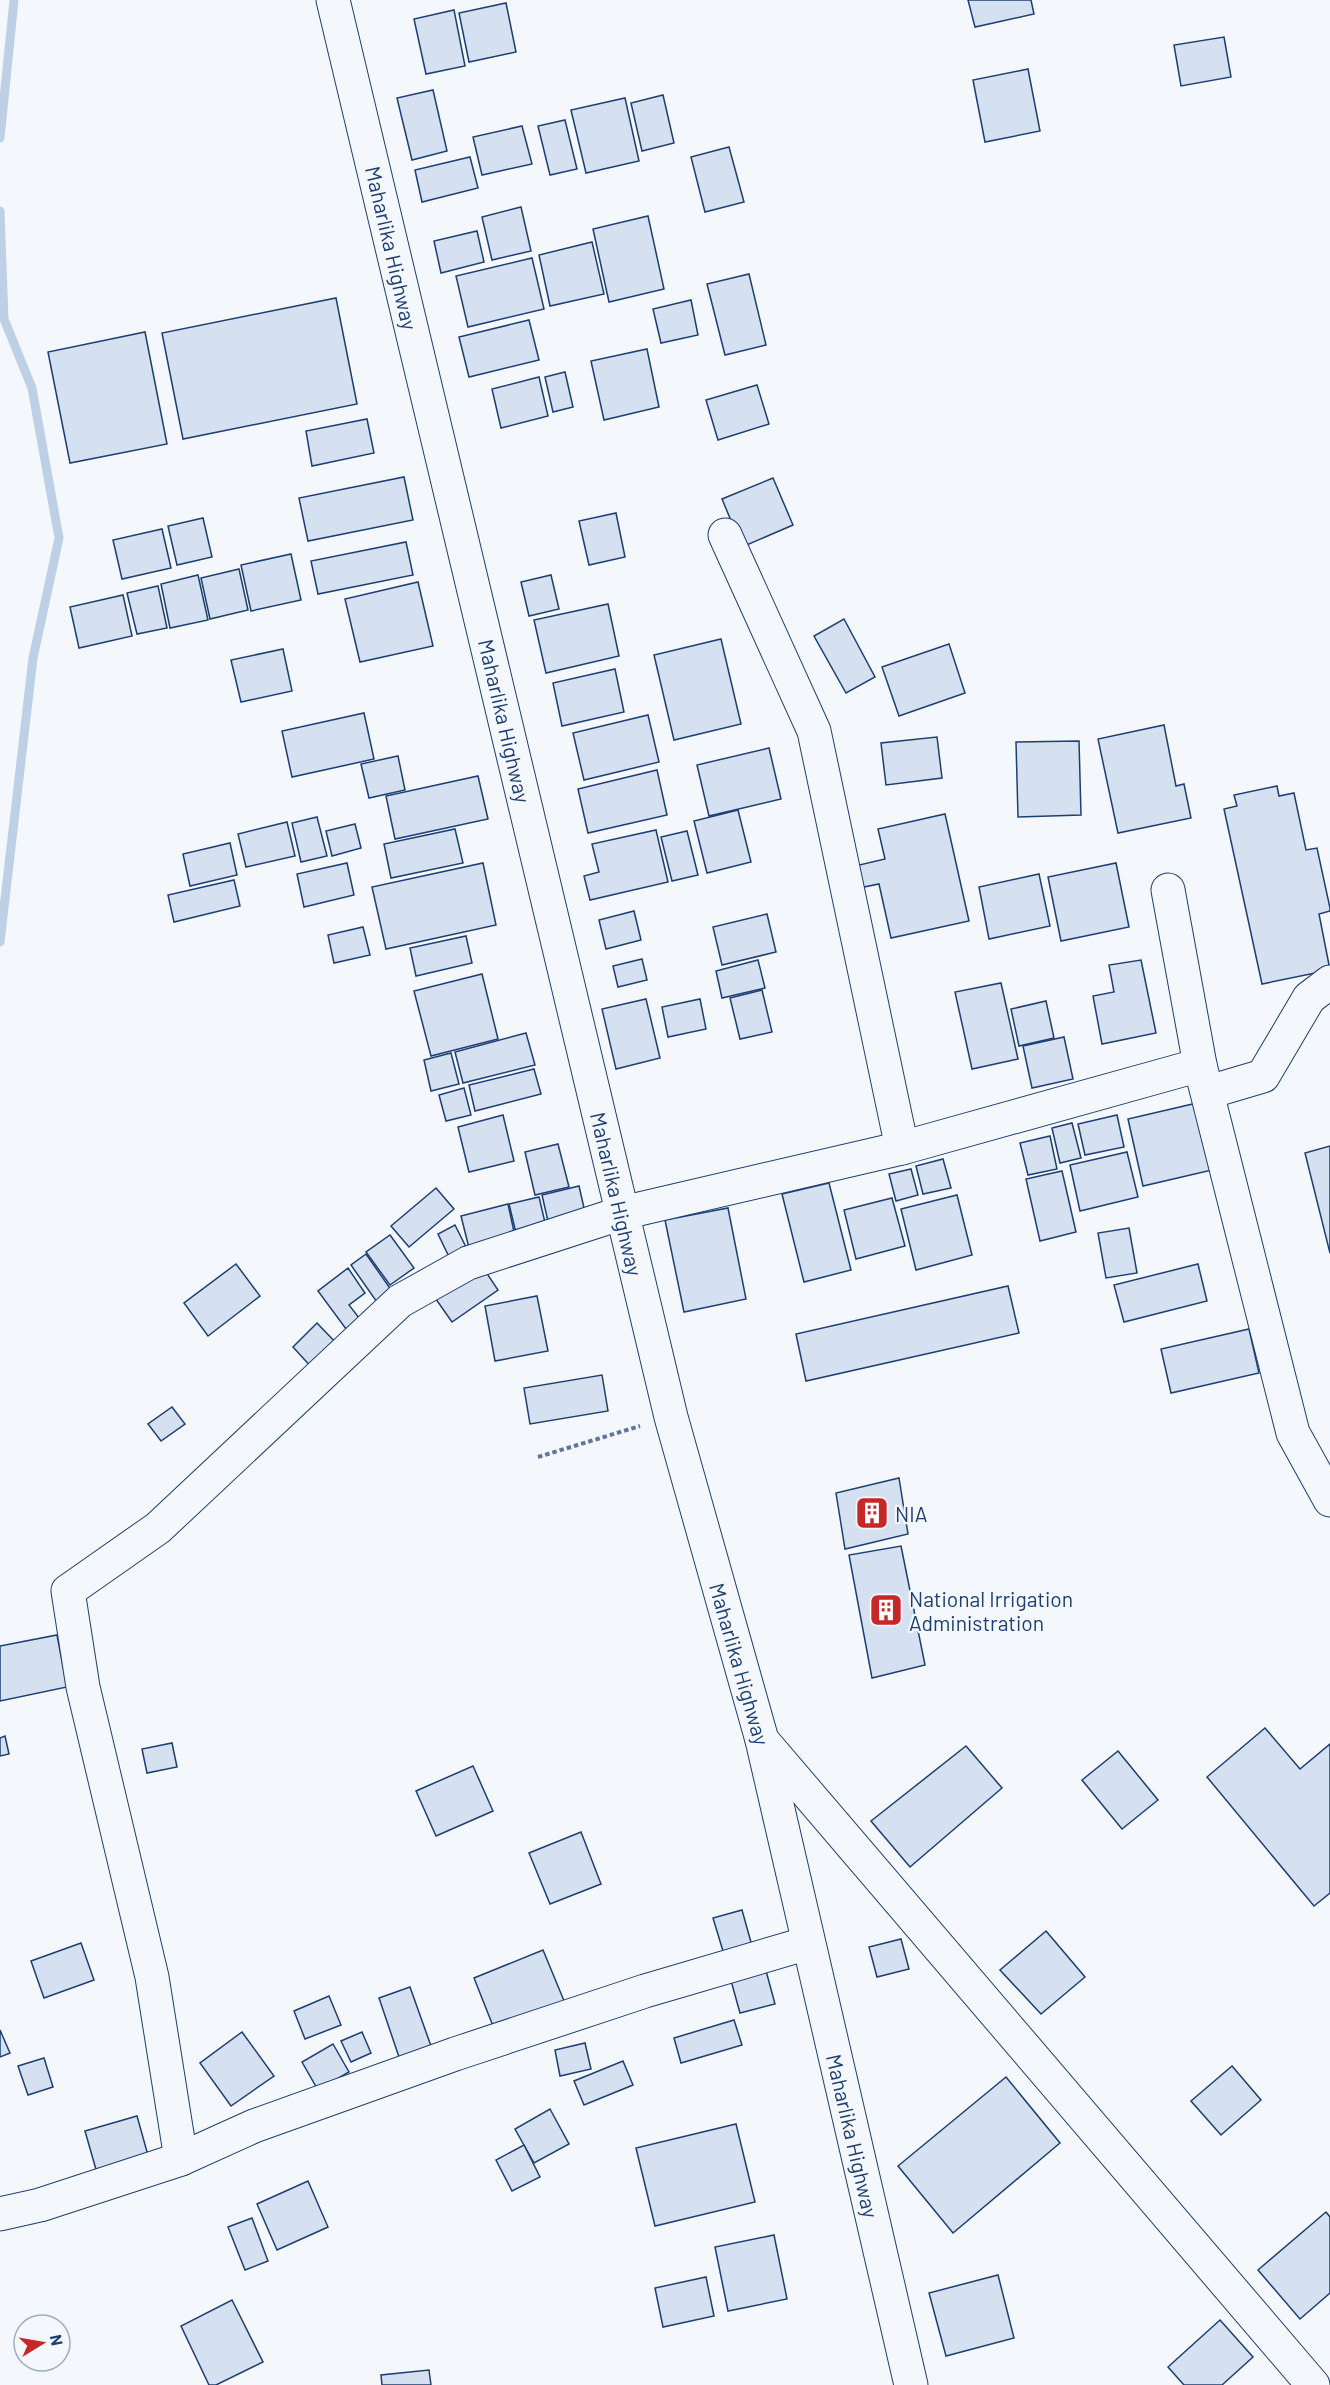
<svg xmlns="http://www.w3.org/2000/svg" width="1330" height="2385" font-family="Barlow,sans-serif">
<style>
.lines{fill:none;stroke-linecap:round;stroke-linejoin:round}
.stream{stroke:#bed0e5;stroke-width:9}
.building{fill:#d5e0f0;stroke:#1d3f73;stroke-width:1.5}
.minor-casing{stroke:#1d3f73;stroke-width:35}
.highway-casing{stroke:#1d3f73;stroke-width:35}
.path{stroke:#5e769c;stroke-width:4;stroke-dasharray:4.5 3;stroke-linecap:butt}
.minor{stroke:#f4f7fb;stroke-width:33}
.highway{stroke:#f4f7fb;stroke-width:33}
.labels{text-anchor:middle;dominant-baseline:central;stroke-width:4.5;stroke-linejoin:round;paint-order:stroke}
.street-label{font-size:21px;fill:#1d3f73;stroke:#f4f7fb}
.poi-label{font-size:21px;fill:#1d3f73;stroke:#f4f7fb;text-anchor:start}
</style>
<rect width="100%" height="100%" fill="#f4f7fb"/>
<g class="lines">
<g class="stream">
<path d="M0 138 14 0"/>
<path d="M0 211 4 319 32 388 59 538 33 658 0 942"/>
</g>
</g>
<g class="building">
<path d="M968 0H1031L1034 14 975 27Z"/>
<path d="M506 3 516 52 469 62 459 13Z"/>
<path d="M454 10 465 66 426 74 414 19Z"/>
<path d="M1224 37 1231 77 1181 86 1174 45Z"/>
<path d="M1028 69 1040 131 985 142 973 80Z"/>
<path d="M433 90 447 151 412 160 397 98Z"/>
<path d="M663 95 674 143 642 151 631 103Z"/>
<path d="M625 98 639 161 586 173 571 110Z"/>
<path d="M565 120 577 169 550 175 538 126Z"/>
<path d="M522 126 532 164 482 175 473 137Z"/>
<path d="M729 147 744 202 705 212 691 157Z"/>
<path d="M470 157 478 188 422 202 415 170Z"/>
<path d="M521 207 531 251 492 260 482 217Z"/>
<path d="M648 216 664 289 609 302 593 229Z"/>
<path d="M477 231 484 262 441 273 434 241Z"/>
<path d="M592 242 604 294 550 306 539 255Z"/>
<path d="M532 258 544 309 468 327 456 276Z"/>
<path d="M749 274 766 345 725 355 707 284Z"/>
<path d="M336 298 357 404 183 439 162 333Z"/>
<path d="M691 300 698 335 661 343 653 309Z"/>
<path d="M529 320 539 360 469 377 459 337Z"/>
<path d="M145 332 167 444 70 463 48 352Z"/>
<path d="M647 349 659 407 604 420 591 361Z"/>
<path d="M565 372 573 407 553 412 545 377Z"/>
<path d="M539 377 548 416 501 428 492 389Z"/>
<path d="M757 385 769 424 718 440 706 400Z"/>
<path d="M367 419 374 453 312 466 306 431Z"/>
<path d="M404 477 413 520 308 541 299 498Z"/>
<path d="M773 478 793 525 742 547 722 499Z"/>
<path d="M616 513 625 557 589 565 579 521Z"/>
<path d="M203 518 212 557 177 565 168 526Z"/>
<path d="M162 529 171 568 122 579 113 540Z"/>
<path d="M406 542 413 575 318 594 311 561Z"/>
<path d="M291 554 301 600 251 611 241 565Z"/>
<path d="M239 569 248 610 210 619 201 578Z"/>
<path d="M198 575 208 620 170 628 161 584Z"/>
<path d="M551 575 559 609 529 616 521 582Z"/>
<path d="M418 582 433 646 360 662 345 599Z"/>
<path d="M158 586 167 628 137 634 127 593Z"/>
<path d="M123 595 132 636 79 648 70 607Z"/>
<path d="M608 604 619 656 546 673 534 620Z"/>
<path d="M844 619 875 677 846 693 814 636Z"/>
<path d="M721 639 741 724 674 740 654 655Z"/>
<path d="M949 644 965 693 899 716 882 667Z"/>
<path d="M283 649 292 691 241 702 231 660Z"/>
<path d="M615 669 624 712 562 726 553 683Z"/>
<path d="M364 713 374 759 292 777 282 731Z"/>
<path d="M648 715 659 762 584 780 573 733Z"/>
<path d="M1164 725 1176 786 1184 784 1191 818 1118 833 1098 739Z"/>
<path d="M937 737 942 778 886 785 881 743Z"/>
<path d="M1079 741 1081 815 1018 817 1016 742Z"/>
<path d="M769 748 781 799 709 816 697 765Z"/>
<path d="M398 756 405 790 369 798 361 764Z"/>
<path d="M657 770 667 815 588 833 578 789Z"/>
<path d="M478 776 488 819 395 839 386 796Z"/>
<path d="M1277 786 1279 796 1294 793 1306 850 1317 848 1330 908V911L1319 914 1330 970 1262 984 1224 809 1237 806 1234 795Z"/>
<path d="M738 810 751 862 707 873 694 821Z"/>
<path d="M945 814 969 921 891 938 879 884 859 888 855 866 885 859 878 829Z"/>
<path d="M317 817 327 856 301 862 292 823Z"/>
<path d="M287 822 295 856 246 867 238 834Z"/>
<path d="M355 824 361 848 332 856 326 831Z"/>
<path d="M455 829 463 863 391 878 384 844Z"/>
<path d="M656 830 668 882 590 900 584 876 599 872 592 844Z"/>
<path d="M687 831 698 875 672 881 661 837Z"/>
<path d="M230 843 237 875 190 886 183 854Z"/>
<path d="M347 863 354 895 304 907 297 874Z"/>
<path d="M483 863 496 925 386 949 372 887Z"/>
<path d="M1116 863 1129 927 1061 941 1048 877Z"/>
<path d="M1039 874 1050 926 989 939 979 887Z"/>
<path d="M234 880 240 906 174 922 168 895Z"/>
<path d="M634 911 641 940 606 949 599 920Z"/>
<path d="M767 914 776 952 722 965 713 927Z"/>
<path d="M363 927 370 955 334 963 328 935Z"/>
<path d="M466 936 472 963 416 976 410 948Z"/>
<path d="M642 959 647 980 618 987 613 966Z"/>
<path d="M758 960 765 988 722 998 716 971Z"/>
<path d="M1141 960 1156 1033 1102 1044 1093 996 1114 992 1109 965Z"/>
<path d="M482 974 498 1039 431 1056 414 991Z"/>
<path d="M1001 983 1018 1059 972 1069 955 992Z"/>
<path d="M762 990 772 1032 740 1039 730 998Z"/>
<path d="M646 999 660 1058 616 1069 602 1009Z"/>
<path d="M700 999 706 1029 668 1037 662 1007Z"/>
<path d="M1046 1001 1054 1038 1019 1046 1011 1009Z"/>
<path d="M526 1033 535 1065 463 1083 455 1052Z"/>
<path d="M1064 1037 1073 1079 1032 1088 1023 1046Z"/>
<path d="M451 1053 459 1084 431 1091 424 1060Z"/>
<path d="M534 1069 541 1094 475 1111 469 1085Z"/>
<path d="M464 1088 471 1115 446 1121 439 1095Z"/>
<path d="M1197 1103 1212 1170 1143 1186 1128 1119Z"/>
<path d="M503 1115 514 1161 469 1172 458 1127Z"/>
<path d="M1117 1115 1124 1147 1085 1155 1078 1124Z"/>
<path d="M1072 1123 1081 1158 1060 1163 1052 1128Z"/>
<path d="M1050 1136 1057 1169 1028 1175 1020 1143Z"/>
<path d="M558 1144 569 1187 535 1195 525 1152Z"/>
<path d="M1330 1146V1253L1305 1153Z"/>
<path d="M1127 1152 1138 1197 1080 1211 1070 1165Z"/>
<path d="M943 1159 951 1188 923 1194 916 1166Z"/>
<path d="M911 1169 918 1195 896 1201 889 1174Z"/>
<path d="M1062 1171 1076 1232 1040 1241 1026 1179Z"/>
<path d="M829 1183 851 1270 804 1282 782 1194Z"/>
<path d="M579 1186 587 1221 550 1230 542 1195Z"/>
<path d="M436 1188 454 1209 409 1247 391 1226Z"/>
<path d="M957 1195 972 1255 916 1270 901 1209Z"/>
<path d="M539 1197 547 1231 517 1237 509 1204Z"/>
<path d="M892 1198 905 1246 856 1259 844 1210Z"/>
<path d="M508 1204 516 1241 470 1252 461 1216Z"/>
<path d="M728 1208 746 1299 684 1312 665 1220Z"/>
<path d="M455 1225 472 1259 454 1267 438 1234Z"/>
<path d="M1129 1228 1137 1273 1106 1278 1098 1233Z"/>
<path d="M390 1235 414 1268 390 1285 366 1252Z"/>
<path d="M366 1254 394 1294 379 1305 351 1265Z"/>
<path d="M480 1263 498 1290 452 1322 433 1295Z"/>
<path d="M236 1264 260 1296 208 1336 184 1303Z"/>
<path d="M1198 1264 1207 1301 1124 1322 1114 1285Z"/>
<path d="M348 1268 365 1293 349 1305 363 1323 349 1333 318 1291Z"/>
<path d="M1008 1286 1019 1333 806 1381 796 1334Z"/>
<path d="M537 1296 548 1351 495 1361 485 1306Z"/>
<path d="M317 1323 339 1346 314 1370 293 1347Z"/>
<path d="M1249 1329 1259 1373 1171 1393 1161 1349Z"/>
<path d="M602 1375 608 1411 530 1424 524 1388Z"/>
<path d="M172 1407 185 1424 161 1441 148 1424Z"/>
<path d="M899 1478 908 1534 845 1549 836 1493Z"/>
<path d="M901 1546 925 1665 872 1678 849 1555Z"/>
<path d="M57 1635 67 1687 0 1701V1646Z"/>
<path d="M1265 1728 1300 1769 1330 1744V1893L1314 1906 1207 1777Z"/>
<path d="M5 1736 9 1754 0 1756V1738Z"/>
<path d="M172 1743 177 1767 147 1773 142 1749Z"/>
<path d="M966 1746 1002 1788 910 1867 871 1821Z"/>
<path d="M1118 1751 1158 1800 1122 1829 1082 1780Z"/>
<path d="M473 1766 493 1811 436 1836 416 1791Z"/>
<path d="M581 1832 601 1884 550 1904 529 1853Z"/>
<path d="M742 1910 754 1953 726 1961 713 1918Z"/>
<path d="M1046 1931 1085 1977 1041 2014 1000 1970Z"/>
<path d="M901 1939 909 1969 877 1977 869 1947Z"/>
<path d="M81 1943 94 1980 44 1998 31 1961Z"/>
<path d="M543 1950 567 2008 497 2036 474 1978Z"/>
<path d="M765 1967 775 2004 740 2013 730 1977Z"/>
<path d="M410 1987 431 2046 399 2057 379 1998Z"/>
<path d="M329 1996 341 2025 305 2039 294 2011Z"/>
<path d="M734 2020 742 2045 681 2063 674 2038Z"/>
<path d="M0 2030 10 2053 0 2057Z"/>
<path d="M242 2032 274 2076 231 2106 200 2063Z"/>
<path d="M362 2032 371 2053 351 2062 341 2041Z"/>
<path d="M585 2043 591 2069 560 2076 555 2050Z"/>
<path d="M333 2044 349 2072 318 2090 302 2062Z"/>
<path d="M44 2058 53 2087 28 2095 18 2066Z"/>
<path d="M623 2061 633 2085 584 2105 574 2081Z"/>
<path d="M1232 2066 1261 2100 1221 2135 1191 2101Z"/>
<path d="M1006 2077 1060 2143 953 2233 898 2166Z"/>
<path d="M550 2109 569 2144 534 2163 515 2129Z"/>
<path d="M137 2116 149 2159 97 2173 85 2131Z"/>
<path d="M736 2124 755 2202 655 2226 636 2148Z"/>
<path d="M524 2145 540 2177 512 2191 496 2160Z"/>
<path d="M308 2181 328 2227 277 2250 257 2204Z"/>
<path d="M1326 2212 1330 2217V2293L1300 2319 1258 2270Z"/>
<path d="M252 2218 268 2261 245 2270 228 2227Z"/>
<path d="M774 2235 787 2299 728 2311 715 2247Z"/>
<path d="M998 2275 1014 2338 946 2356 929 2293Z"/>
<path d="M706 2277 714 2316 663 2327 655 2288Z"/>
<path d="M232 2300 263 2362 216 2385H209L181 2326Z"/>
<path d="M1220 2320 1253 2357 1222 2385H1184L1168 2367Z"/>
<path d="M429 2370 431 2385H382L381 2375Z"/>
</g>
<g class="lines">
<g class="minor-casing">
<g id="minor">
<path d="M725 535 814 731 902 1148"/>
<path d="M1168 890 1200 1065 1293 1433 1330 1500"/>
<path d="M1209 1092 1263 1076 1309 998 1330 982"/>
<path d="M762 1740 1313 2385"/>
<path d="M181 2159 152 1977 83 1687 68 1591 158 1528 400 1301 468 1263 622 1213 902 1148 1200 1065"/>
<path d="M0 2214 40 2205 181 2159 254 2126 455 2054 645 1991 808 1943"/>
</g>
</g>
<g class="highway-casing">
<path id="highway" d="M333 0 671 1417 762 1740 911 2385"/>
</g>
<path class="path" d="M538 1457 640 1426"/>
<use href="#minor" class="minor"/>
<use href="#highway" class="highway"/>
</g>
<defs>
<g id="building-square" transform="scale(1.725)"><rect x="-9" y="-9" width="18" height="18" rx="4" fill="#c62828" stroke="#f4f7fb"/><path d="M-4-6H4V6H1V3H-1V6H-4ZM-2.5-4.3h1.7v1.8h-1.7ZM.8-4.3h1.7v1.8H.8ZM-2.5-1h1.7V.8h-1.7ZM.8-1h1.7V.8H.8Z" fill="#fff"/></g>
</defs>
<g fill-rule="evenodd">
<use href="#building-square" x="872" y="1513"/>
<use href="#building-square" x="886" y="1610"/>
</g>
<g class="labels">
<g class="street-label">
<text transform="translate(392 248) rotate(77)">Maharlika Highway</text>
<text transform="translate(505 721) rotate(77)">Maharlika Highway</text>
<text transform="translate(617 1194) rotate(77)">Maharlika Highway</text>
<text transform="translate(740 1664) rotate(74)">Maharlika Highway</text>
<text transform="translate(853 2136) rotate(77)">Maharlika Highway</text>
</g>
<g class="poi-label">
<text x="895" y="1513">NIA</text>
<text x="909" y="1598">National Irrigation<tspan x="909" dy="24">Administration</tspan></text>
</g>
</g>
<g transform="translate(42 2343) rotate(79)"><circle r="28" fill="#f4f7fb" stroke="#9eadc5" stroke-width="1.5"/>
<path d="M0-4.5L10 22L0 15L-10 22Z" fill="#c62828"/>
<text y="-9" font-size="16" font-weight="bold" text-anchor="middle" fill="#1d3f73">N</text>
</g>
</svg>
